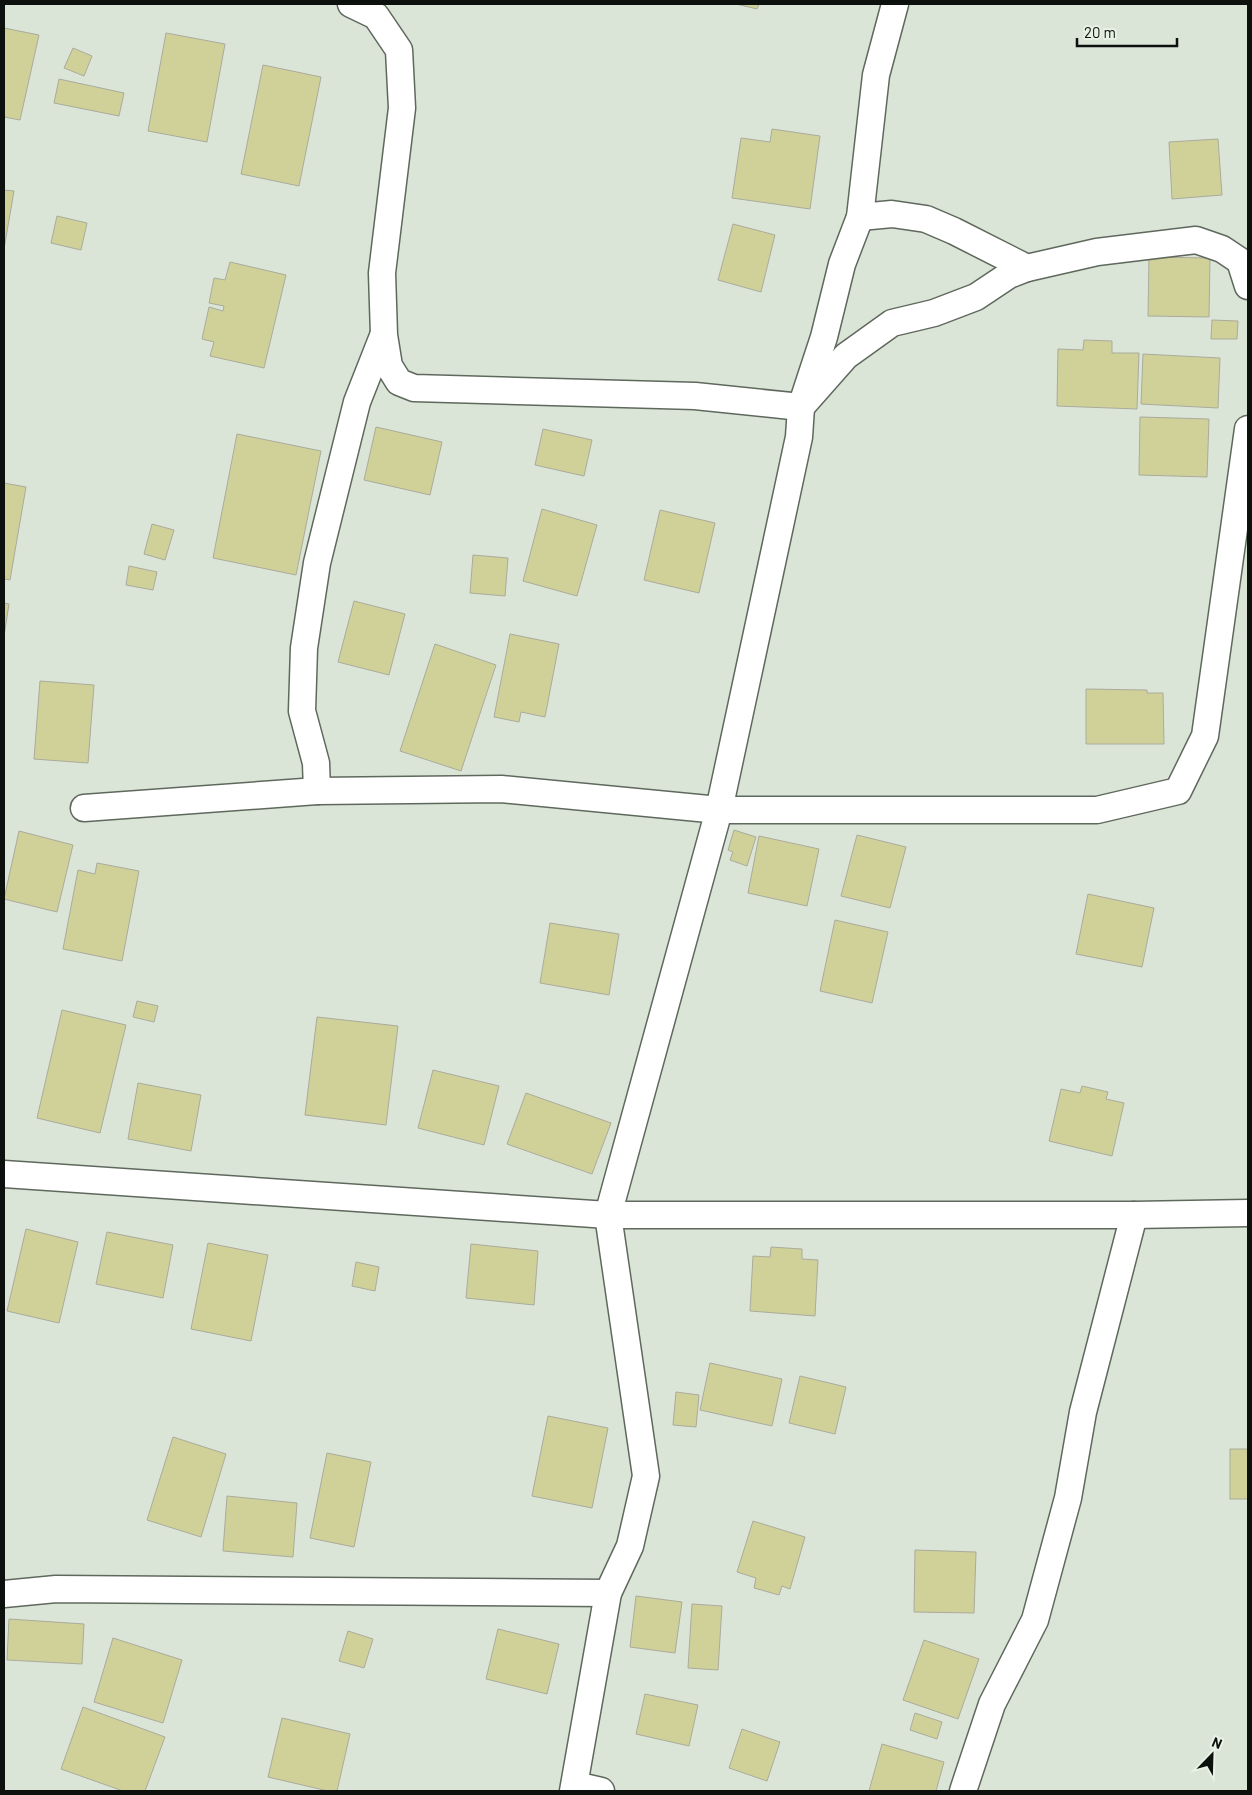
<svg xmlns="http://www.w3.org/2000/svg" width="1252" height="1795" font-family="Barlow,sans-serif">
<style>
.building{fill:#d0d199;stroke:#aaab9c}
.lines{fill:none;stroke-linecap:round;stroke-linejoin:round}
.minor-casing{stroke:#5f685d;stroke-width:29}
.minor{stroke:#fff;stroke-width:26}
</style>
<rect width="100%" height="100%" fill="#dae5d8"/>
<g class="building">
<path d="M736 4H759L757 9Z"/>
<path d="M4 28 39 35 20 120 4 117Z"/>
<path d="M166 33 225 44 207 142 148 131Z"/>
<path d="M73 48 92 56 84 76 64 68Z"/>
<path d="M263 65 321 77 299 186 241 174Z"/>
<path d="M59 79 124 93 119 116 54 103Z"/>
<path d="M772 129 820 136 810 209 732 198 741 138 770 142Z"/>
<path d="M1218 139 1222 195 1172 199 1169 142Z"/>
<path d="M4 190 14 191 4 249Z"/>
<path d="M57 216 87 223 81 250 51 243Z"/>
<path d="M733 224 775 235 761 292 718 280Z"/>
<path d="M1149 257 1210 258 1209 317 1148 316Z"/>
<path d="M230 262 286 275 264 368 210 356 214 342 202 339 209 307 223 311 224 306 209 303 214 278 225 280Z"/>
<path d="M1212 320 1238 321 1237 339H1211Z"/>
<path d="M1084 340 1112 341V353H1139L1137 409 1057 406 1058 349 1083 350Z"/>
<path d="M1143 354 1220 358 1218 408 1141 404Z"/>
<path d="M1140 417 1209 419 1207 477 1139 475Z"/>
<path d="M376 427 442 442 430 495 364 480Z"/>
<path d="M543 429 592 440 584 476 535 465Z"/>
<path d="M237 434 321 451 296 575 213 558Z"/>
<path d="M4 483 26 487 10 580 4 579Z"/>
<path d="M542 509 597 525 577 596 523 581Z"/>
<path d="M660 510 715 523 699 593 644 580Z"/>
<path d="M152 524 174 530 165 560 144 554Z"/>
<path d="M473 555 508 558 505 596 470 593Z"/>
<path d="M129 566 157 572 153 590 126 585Z"/>
<path d="M354 601 405 614 389 675 338 662Z"/>
<path d="M4 603 9 604 4 636Z"/>
<path d="M510 634 559 644 545 717 521 712 519 722 494 717Z"/>
<path d="M435 644 496 665 461 771 400 751Z"/>
<path d="M40 681 94 685 88 763 34 759Z"/>
<path d="M1086 689 1147 690V693H1163L1164 744H1086Z"/>
<path d="M734 830 756 837 747 866 730 860 733 852 728 850Z"/>
<path d="M19 831 73 845 57 912 4 899Z"/>
<path d="M857 835 906 847 890 908 841 896Z"/>
<path d="M759 836 819 849 807 906 748 893Z"/>
<path d="M97 863 139 871 122 961 63 949 78 870 95 874Z"/>
<path d="M1088 894 1154 908 1142 967 1076 954Z"/>
<path d="M835 920 888 932 872 1003 820 991Z"/>
<path d="M550 923 619 934 609 995 540 983Z"/>
<path d="M137 1001 158 1006 154 1022 133 1017Z"/>
<path d="M62 1010 126 1025 100 1133 37 1118Z"/>
<path d="M317 1017 398 1026 386 1125 305 1115Z"/>
<path d="M433 1070 499 1086 484 1145 418 1128Z"/>
<path d="M138 1083 201 1095 191 1151 128 1139Z"/>
<path d="M1082 1086 1108 1092 1106 1099 1124 1103 1112 1156 1049 1141 1061 1089 1080 1093Z"/>
<path d="M526 1093 611 1123 592 1174 507 1144Z"/>
<path d="M26 1229 78 1242 59 1323 7 1311Z"/>
<path d="M107 1232 173 1245 163 1298 96 1284Z"/>
<path d="M208 1243 268 1255 251 1341 191 1329Z"/>
<path d="M471 1244 538 1251 534 1305 466 1298Z"/>
<path d="M771 1247 802 1249V1259L818 1260 815 1316 750 1311 753 1256 770 1257Z"/>
<path d="M356 1262 379 1267 375 1291 352 1286Z"/>
<path d="M710 1363 782 1379 772 1426 700 1410Z"/>
<path d="M800 1376 846 1387 835 1434 789 1423Z"/>
<path d="M676 1392 699 1395 696 1427 673 1425Z"/>
<path d="M548 1416 608 1428 592 1508 532 1496Z"/>
<path d="M173 1437 226 1454 201 1537 147 1520Z"/>
<rect x="1230" y="1449" width="18" height="50"/>
<path d="M327 1453 371 1462 354 1547 310 1538Z"/>
<path d="M227 1496 297 1503 293 1557 223 1551Z"/>
<path d="M753 1521 805 1537 790 1589 782 1586 779 1595 754 1588 756 1578 737 1572Z"/>
<path d="M915 1550 976 1552 974 1613 914 1612Z"/>
<path d="M636 1596 682 1602 675 1653 630 1647Z"/>
<path d="M692 1604 722 1606 718 1670 688 1668Z"/>
<path d="M9 1619 84 1624 82 1664 7 1660Z"/>
<path d="M498 1629 559 1644 547 1694 486 1679Z"/>
<path d="M348 1631 373 1639 364 1668 339 1661Z"/>
<path d="M113 1638 182 1660 163 1723 94 1702Z"/>
<path d="M924 1640 979 1659 958 1719 903 1700Z"/>
<path d="M645 1694 698 1705 689 1746 636 1734Z"/>
<path d="M83 1707 165 1737 145 1791H123L61 1769Z"/>
<path d="M915 1713 942 1722 937 1739 910 1730Z"/>
<path d="M282 1718 350 1734 337 1791H328L268 1777Z"/>
<path d="M742 1729 780 1742 767 1781 729 1768Z"/>
<path d="M882 1744 944 1762 936 1791H869Z"/>
</g>
<g class="lines">
<g class="minor-casing">
<g id="minor">
<path d="M351 4 376 16 399 50 402 108 382 273 384 335 389 366 399 382 414 388 695 396 801 407 846 356 892 323 934 313 976 297 1009 275 1027 268"/>
<path d="M860 217 892 214 926 219 954 231 1027 268 1097 252 1196 240 1222 249 1240 261 1248 286"/>
<path d="M317 791 316 763 302 711 304 648 317 563 357 402 383 336"/>
<path d="M84 808 317 791 501 789 719 810H1097L1178 791 1205 736 1248 429"/>
<path d="M4 1174 608 1215H1134L1248 1213"/>
<path d="M4 1594 56 1589 608 1593"/>
<path d="M575 1785 601 1791"/>
<path d="M573 1791 608 1593 630 1546 646 1476 608 1215 719 810 799 437 801 407 824 337 842 264 860 217 876 75 895 4"/>
<path d="M963 1791 992 1704 1035 1620 1068 1498 1083 1412 1134 1215"/>
</g>
</g>
<use href="#minor" class="minor"/>
</g>
<rect width="1252" height="1795" fill="none" stroke="#0d110d" stroke-width="10"/>
<g transform="translate(1212 1755) rotate(23)" stroke="#e7f2e5" stroke-width="4" paint-order="stroke">
<path d="M0-4L9 19L0 12L-9 19Z" fill="#0d110d"/>
<text y="-8" font-size="14" font-weight="bold" text-anchor="middle" fill="#0d110d">N</text>
</g>
<path d="M1077 38v8h100v-8" fill="none" stroke="#0d110d" stroke-width="2.5"/>
<text x="1084" y="38" font-size="15" fill="#0d110d" stroke="#e7f2e5" stroke-width="4" paint-order="stroke">20 m</text>
</svg>
